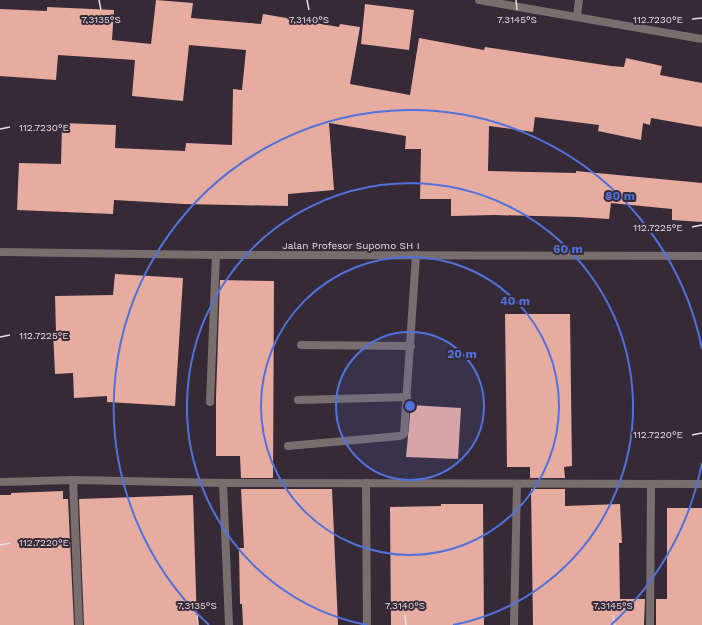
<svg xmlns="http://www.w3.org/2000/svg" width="702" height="625" font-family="'Work Sans',sans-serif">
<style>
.building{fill:#e7aca0}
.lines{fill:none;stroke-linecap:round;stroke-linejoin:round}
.service{stroke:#786e6e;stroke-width:8}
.minor{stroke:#786e6e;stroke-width:8}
.tertiary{stroke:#786e6e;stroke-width:8}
.ticks{fill:none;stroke:#e5dee6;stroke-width:1.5}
.ring{fill:none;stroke:#4f72dc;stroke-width:2}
.labels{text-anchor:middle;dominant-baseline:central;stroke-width:4;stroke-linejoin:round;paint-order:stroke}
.street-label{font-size:10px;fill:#e5dee6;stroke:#352a36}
.ticks-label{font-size:10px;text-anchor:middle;fill:#e5dee6;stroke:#352a36;stroke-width:4;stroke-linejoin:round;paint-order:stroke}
.centre{fill:#4f72dc;stroke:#352a36;stroke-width:2}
.ring-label{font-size:12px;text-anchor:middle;font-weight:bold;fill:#4f72dc;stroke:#352a36;stroke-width:4;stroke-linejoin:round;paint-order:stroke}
</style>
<rect width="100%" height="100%" fill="#352a36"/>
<g class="building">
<path d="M156 0 193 3 191 18 261 24 263 14 339 27 340 24 360 27 350 84 410 95 419 38 484 50 485 47 611 66 624 67 626 58 662 66 660 75 702 83V127L651 118 650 125 643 123 641 140 598 131 599 125 535 117 533 132 489 126 488 171 576 173V171L702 183V222L672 220V209L611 203 609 219 577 217 494 215 451 216V199H420L421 149H405L406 136 329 123 334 190 288 194V206L184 204 114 200 113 214 17 210 19 163 61 164 62 123 116 125 115 148 185 151 186 143 232 145 233 89 242 90 246 50 189 45 183 101 132 96 135 60 58 55 56 80 0 76V9L47 11V7L114 10 112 40 151 44Z"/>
<path d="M365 4 414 10 409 50 361 44Z"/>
<path d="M115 274 183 278 175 406 107 402V396L74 398 73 373 55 374 53 332H56L55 296 113 295Z"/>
<path d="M220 280 274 281 273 478H241L240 456H216V398Z"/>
<path d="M505 314H570L572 466 564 467 565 478H530V467H507Z"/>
<path d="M411 405 461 408 458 459 406 457Z"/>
<path d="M241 489H332L338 625H243L242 604H240L239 548H244Z"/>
<path d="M531 489H565V506L620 504 622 543H619L620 599H645L644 625H533Z"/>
<path d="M63 491V499H68L74 625H0V495H11V493Z"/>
<path d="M193 495 197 625H84L79 499Z"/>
<path d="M441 504H483L484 625H391L390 507 441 506Z"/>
<path d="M667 508H702V625H656V599H667Z"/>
</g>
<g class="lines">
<g class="service">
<path d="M301 345 411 346"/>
<path d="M298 400 407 397"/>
<path d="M288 446 400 436 404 434 416 255"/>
</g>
<g class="minor">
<path d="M577 16 579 0"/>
<path d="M0 252 216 255 702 256"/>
<path d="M210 402 216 255"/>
<path d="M73 480 79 625"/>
<path d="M0 482 73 480 223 483 702 484"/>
<path d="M223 483 229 625"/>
<path d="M366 483 367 625"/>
<path d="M514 625 517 484"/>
<path d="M650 625 651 484"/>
</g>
<path class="tertiary" d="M479 0 702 39"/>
</g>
<path class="ticks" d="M99 0 101 10M307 0 309 10M516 0 517 10M692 19 702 18M0 129 10 127M692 227 702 225M0 337 10 335M692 435 702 433M0 545 10 543M197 615 198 625M405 615 406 625M613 615 615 625"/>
<circle cx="410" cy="406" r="74" fill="#4f72dc" fill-opacity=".12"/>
<g class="ring">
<circle cx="410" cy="406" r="74"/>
<circle cx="410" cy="406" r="149"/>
<path d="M367 625A223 223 0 1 1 453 625"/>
<path d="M702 463A297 297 0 0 1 611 625M209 625A297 297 0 1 1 702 349"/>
</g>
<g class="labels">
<g class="street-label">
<text x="351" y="245">Jalan Profesor Supomo SH I</text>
</g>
</g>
<g class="ticks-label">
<text x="658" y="23">112.7230°E</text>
<text x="101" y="23">7.3135°S</text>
<text x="309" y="23">7.3140°S</text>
<text x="517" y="23">7.3145°S</text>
<text x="44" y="131">112.7230°E</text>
<text x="658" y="231">112.7225°E</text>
<text x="44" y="339">112.7225°E</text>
<text x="658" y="438">112.7220°E</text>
<text x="44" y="546">112.7220°E</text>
<text x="197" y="609">7.3135°S</text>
<text x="405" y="609">7.3140°S</text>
<text x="613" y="609">7.3145°S</text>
</g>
<circle cx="410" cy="406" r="6" class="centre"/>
<g class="ring-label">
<text x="620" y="200">80 m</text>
<text x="568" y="253">60 m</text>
<text x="515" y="305">40 m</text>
<text x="462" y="358">20 m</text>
</g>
</svg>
